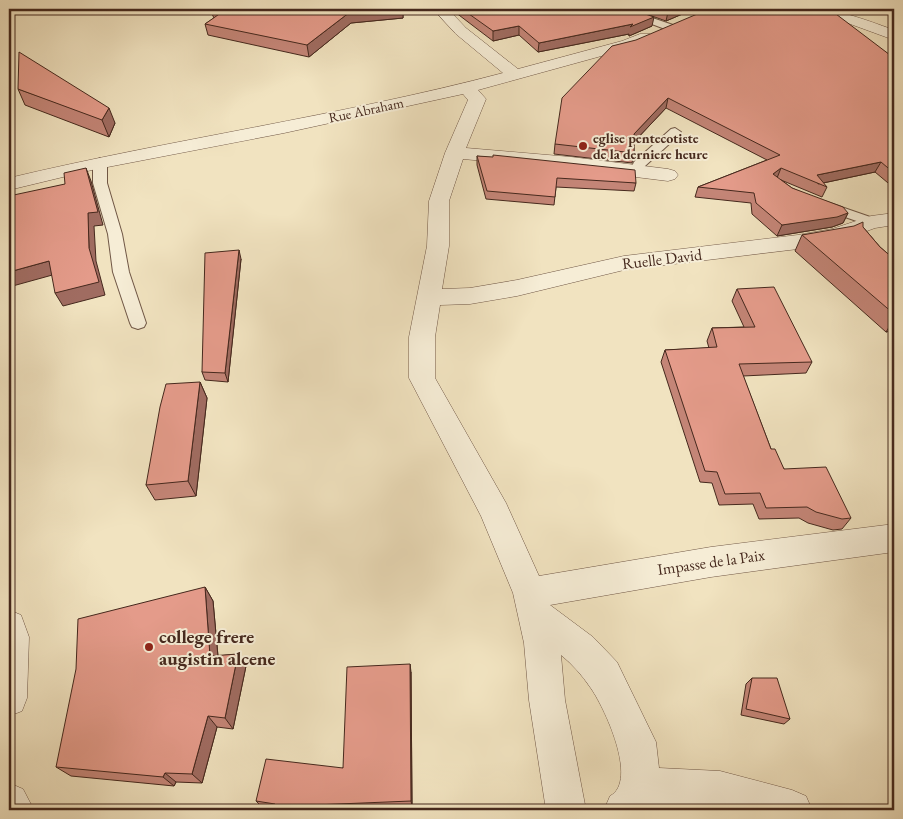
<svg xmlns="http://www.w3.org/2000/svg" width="903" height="819" font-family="'EB Garamond',serif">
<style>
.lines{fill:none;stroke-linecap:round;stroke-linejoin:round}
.service-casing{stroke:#705746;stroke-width:2}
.minor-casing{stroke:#705746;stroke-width:1}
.service{fill:#f6edd6;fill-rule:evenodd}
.minor{fill:#f6edd6;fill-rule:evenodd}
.wall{fill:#c48577;stroke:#45281d}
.shaded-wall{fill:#a06c61;stroke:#45281d}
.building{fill:#e49b8a;stroke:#45281d}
.poi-dot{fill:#8f2418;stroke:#f6edd6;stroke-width:2}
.labels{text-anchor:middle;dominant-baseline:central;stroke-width:4;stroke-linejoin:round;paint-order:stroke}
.far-street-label{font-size:14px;fill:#45281d;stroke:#f6edd6}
.far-poi-label{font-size:14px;font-weight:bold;fill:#45281d;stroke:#f6edd6;text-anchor:start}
.street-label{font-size:16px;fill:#45281d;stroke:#f6edd6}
.near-poi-label{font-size:19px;font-weight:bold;fill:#45281d;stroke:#f6edd6;text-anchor:start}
</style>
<rect width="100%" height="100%" fill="#f1e3c0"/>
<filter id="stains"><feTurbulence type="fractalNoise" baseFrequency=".004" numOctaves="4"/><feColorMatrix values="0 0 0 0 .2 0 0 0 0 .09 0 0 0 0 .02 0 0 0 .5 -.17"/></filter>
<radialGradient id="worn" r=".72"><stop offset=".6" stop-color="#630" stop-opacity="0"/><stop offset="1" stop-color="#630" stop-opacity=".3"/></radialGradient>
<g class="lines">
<g class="service-casing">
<g id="service">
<path d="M612 9H626L673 25 674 27 673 29H665Z"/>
<path d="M675 128 681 132 679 135 645 166 642 174H632L630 171 634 162 671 129Z"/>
<path d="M100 158 107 162V183L122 234 129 272 146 323 144 327 138 329 132 327 130 323 113 272 108 234 93 183V162Z"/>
<path d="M824 201 876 219 878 222 876 225 871 226 819 208 817 205 819 202Z"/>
</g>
</g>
<g class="minor-casing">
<g id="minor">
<path d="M433 9H448L466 28 518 69 622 41 640 34H650L653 37 650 40 634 47 478 90 486 99 466 148 571 157 668 169 675 171 678 175 675 179 668 181 571 169 463 159 449 201V246L442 289 470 288 517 280 624 256 798 235 832 229 871 216 894 213V225L875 228 837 242 798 249 624 270 517 296 470 304 440 305 435 337V378L506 503 539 576 711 547 894 524V552L711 577 550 605 593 637 617 662 656 742 659 768 720 771 792 790 806 796 812 810H706L652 807 650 810H604L610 796C639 781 604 706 590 687 582 675 572 664 561 655L565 700 586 810H546L529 700 524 643 513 593 481 516 409 378V337L427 246 429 201 445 153 468 100 463 94 284 133 92 170 9 190V178C173 139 340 116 503 73L456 34Z"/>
<path d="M801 9C834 7 863 19 894 30V40L842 21 803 12Z"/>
<path d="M9 610 21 615 29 637 27 698 22 711 9 716Z"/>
<path d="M9 783 23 789 34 810H9Z"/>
</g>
</g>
<use href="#service" class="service"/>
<use href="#minor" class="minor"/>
</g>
<g class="wall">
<path d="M204 9H403V18L351 23 309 57 208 35 205 24 214 18 212 14 205 12Z"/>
<path d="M451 9H694L666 21 632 9 652 26 629 36V34L538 52 519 35 493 41Z"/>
<path d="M823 9 894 58V188L875 172 823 183 827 187 822 197 781 180 792 188 848 213 843 223 832 227 777 236 752 214 751 203 695 197 698 187 767 160 666 108 634 142V153L632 163 554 154 555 144Z"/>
<path d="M18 89 115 123 109 137 25 105Z"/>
<path d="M477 156 636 183 634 191 556 187 554 205 486 199 477 165Z"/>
<path d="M863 227 880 247 894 259V330L886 332 795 251 802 235Z"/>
<path d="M241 259 228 382 205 380 202 372Z"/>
<path d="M737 289 812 362 806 373 743 376 771 449 784 469 851 518 842 529 833 530 808 523 799 518 759 519 753 504 719 505 712 483 700 482 661 362 665 350 709 348 707 341 712 328 744 327 732 301Z"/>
<path d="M200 382 207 398 196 496 155 500 146 485Z"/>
<path d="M205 587 213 601 218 656 238 654 246 666 233 729 217 727 202 783 176 782 174 786 71 776 56 767Z"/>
<path d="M411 672 412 806 322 810H275V808L261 806 256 801 343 768Z"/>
<path d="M752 678 790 719 784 724 741 715 746 684Z"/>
</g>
<g class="shaded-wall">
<path d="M380 9H403V18L351 23 309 57 307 45 350 12Z"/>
<path d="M675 9H694L666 21 668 12Z"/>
<path d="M654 17 652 26 629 36V34L538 52 539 43 633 24Z"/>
<path d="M519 26V35L493 41V31Z"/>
<path d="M668 98 666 108 632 144 634 134Z"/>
<path d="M109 108 115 123 109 137 102 120Z"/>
<path d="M881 162 875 172 818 184 817 175Z"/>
<path d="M86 168 91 181 103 225 94 226 96 261 105 295 63 306 55 293 89 248Z"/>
<path d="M781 168 777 178 773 174Z"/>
<path d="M848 213 843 223 832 227 777 236 782 225Z"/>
<path d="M239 250 241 259 228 382 225 373Z"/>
<path d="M49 261 56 274 9 287V272Z"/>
<path d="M894 319V330L886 332Z"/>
<path d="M200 382 207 398 196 496 188 481Z"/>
<path d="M205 587 213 601 219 668 210 656Z"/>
<path d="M238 654 246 666 233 729 225 718Z"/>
<path d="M410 664 411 672 412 806 411 801Z"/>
<path d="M208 716 217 727 202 783 192 774Z"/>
<path d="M165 773 176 782 174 786 163 777Z"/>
<path d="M314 805 318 810H313Z"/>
</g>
<g class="building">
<path d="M219 9H380L350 12 307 45 205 24 225 10Z"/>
<path d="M462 9H631L654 17 630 27 633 24 539 43 519 26 493 31Z"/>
<path d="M659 9H675L668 12Z"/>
<path d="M709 9H823L832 11 894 58V173L881 162 817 175 827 187 781 168 773 174 792 188 843 207 848 213 837 217 782 225 756 203 754 193 698 187 780 155 668 98 634 134V153L555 144 562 98 612 46 636 40Z"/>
<path d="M19 52 109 108 102 120 18 89Z"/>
<path d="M493 155 635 170 636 183 557 178 555 197 487 191 477 156 493 157Z"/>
<path d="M86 168 98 212 88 213 89 248 99 282 55 293 49 261 9 272V196L65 184 64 173Z"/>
<path d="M863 222V227L880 247 894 259V314L802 235 854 226Z"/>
<path d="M239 250 225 373 202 372 205 253Z"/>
<path d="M774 287 812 362 739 364 771 449H775L784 469 826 467 851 518 842 519 816 512 807 507 766 508 760 493 725 494 717 472 705 471 665 350 717 347 712 328 755 327 737 289Z"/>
<path d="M200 382 188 481 146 485 160 407 166 384Z"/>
<path d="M205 587 210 656 238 654 225 718 208 716 192 774 165 773 163 777 56 767 76 669 78 619Z"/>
<path d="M410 664 411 801 314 805 313 810H275V804L256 801 266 759 343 768 347 667Z"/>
<path d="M752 678H777L790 719 746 709Z"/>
</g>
<g class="poi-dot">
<circle cx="583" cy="146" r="5"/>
<circle cx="149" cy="647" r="5"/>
</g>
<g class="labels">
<g class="far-street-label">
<text transform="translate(366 110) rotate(-12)">Rue Abraham</text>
</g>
<g class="far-poi-label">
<text x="593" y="138">eglise pentecotiste<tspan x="593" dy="16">de la derniere heure</tspan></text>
</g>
<g class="street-label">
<text transform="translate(662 259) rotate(-7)">Ruelle David</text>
<text transform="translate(711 562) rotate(-8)">Impasse de la Paix</text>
</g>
<g class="near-poi-label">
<text x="159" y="636">college frere<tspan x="159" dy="22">augistin alcene</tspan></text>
</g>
</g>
<rect width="903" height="819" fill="none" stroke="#f1e3c0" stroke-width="30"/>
<rect x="10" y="10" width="883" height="799" fill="none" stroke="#45281d" stroke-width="2.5"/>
<rect x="15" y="15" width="873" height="789" fill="none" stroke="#45281d"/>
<rect width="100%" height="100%" filter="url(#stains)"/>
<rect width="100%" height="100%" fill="url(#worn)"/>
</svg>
